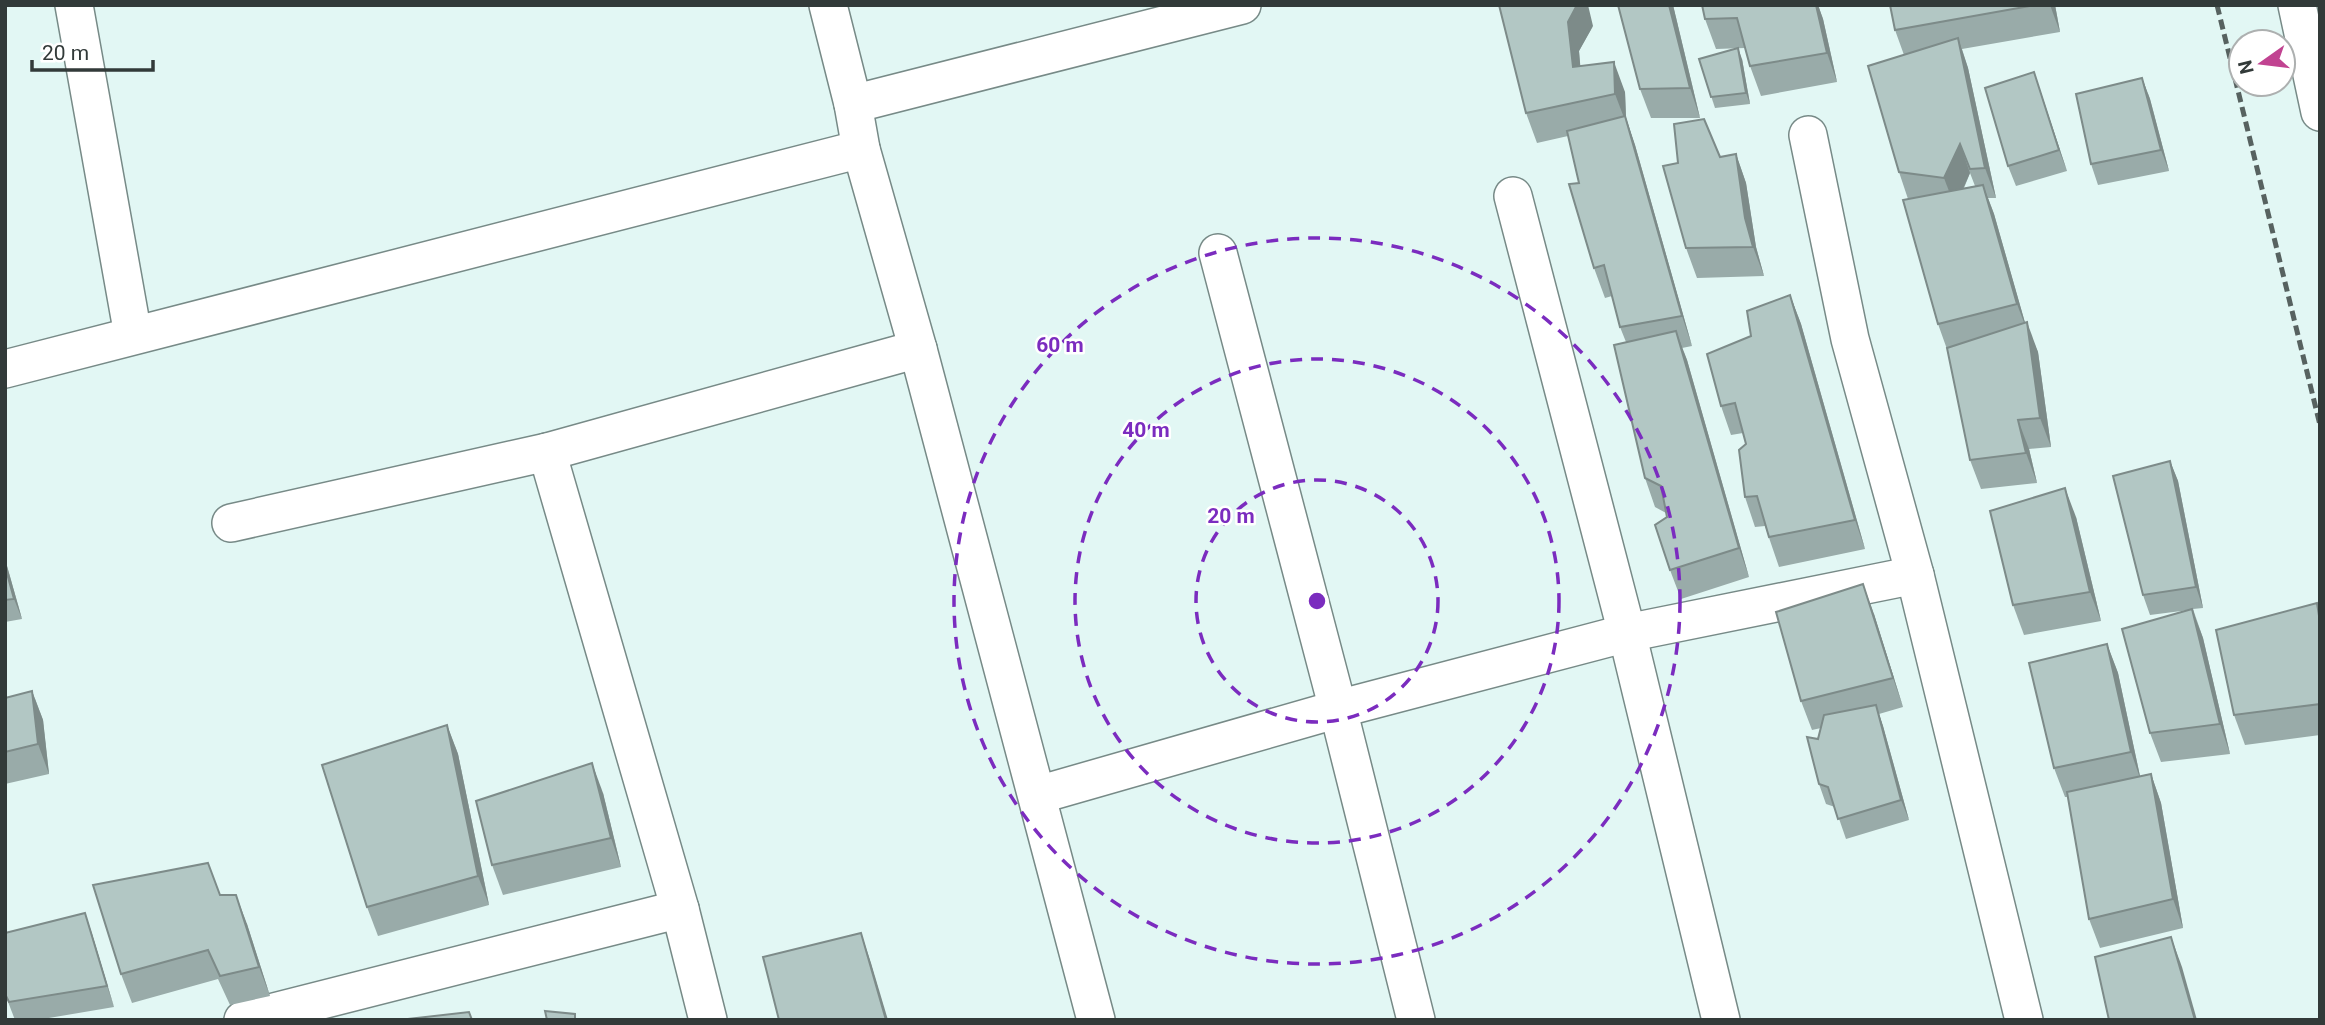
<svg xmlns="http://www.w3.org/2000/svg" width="2325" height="1025" font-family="Roboto,sans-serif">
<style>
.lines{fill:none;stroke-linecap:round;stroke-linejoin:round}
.minor-casing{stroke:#778a87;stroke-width:40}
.minor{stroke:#fff;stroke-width:37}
.rail{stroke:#576260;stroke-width:5;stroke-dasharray:10 5;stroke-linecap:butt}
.wall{fill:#99aba9;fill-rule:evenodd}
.shaded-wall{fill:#7d8b89}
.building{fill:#b2c7c4;stroke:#7d8b89;stroke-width:2}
.ring{fill:none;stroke:#7b2cbf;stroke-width:3.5;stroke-dasharray:12 9}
.centre{fill:#7b2cbf;stroke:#fff;stroke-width:3.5}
.ring-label{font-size:21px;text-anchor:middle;font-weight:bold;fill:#7b2cbf;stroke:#fff;stroke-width:5;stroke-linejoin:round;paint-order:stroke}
</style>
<rect width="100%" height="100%" fill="#e2f7f4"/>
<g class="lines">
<g class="minor-casing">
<g id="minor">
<path d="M74 5 133 335"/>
<path d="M828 5 853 104 861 149 918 349 1096 1020"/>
<path d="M2297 5 2320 112"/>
<path d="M853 104 1242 5"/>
<path d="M1808 135 1850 339 1915 575 2024 1020"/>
<path d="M1513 196 1627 633 1721 1020"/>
<path d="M1218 253 1338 709 1416 1020"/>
<path d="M5 369 861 149"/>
<path d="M547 452 680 909 708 1020"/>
<path d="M231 523 547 452 918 349"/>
<path d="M1038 795 1338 709 1627 633 1915 575"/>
<path d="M243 1020 680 909"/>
</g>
</g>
<use href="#minor" class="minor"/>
<path class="rail" d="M2217 5 2320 425"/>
</g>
<g class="wall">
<path d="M1673 5 1700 118H1651L1640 89Z"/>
<path d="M1702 5H1818L1823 19 1837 82 1761 96 1750 66 1745 48 1716 49 1705 19Z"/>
<path d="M1890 5H2055L2060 32 1962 49 1968 68 1996 198H1988L1994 214 2025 323 2038 352 2051 447 2029 449 2037 483 1981 489 1970 460 1948 352 1938 324 1908 199 1899 172 1904 55 1895 30ZM1970 173 1975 186 1964 188Z"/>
<path d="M1593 26 1579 51 1580 66 1625 92 1626 118 1635 145 1692 346 1682 348 1687 360 1749 577 1681 599 1670 570 1666 513 1655 507 1645 478 1626 342 1620 327 1612 296 1605 298 1594 268 1579 183 1568 136 1537 143 1526 113Z"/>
<path d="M1699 59H1742L1750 104 1715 108Z"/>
<path d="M2034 72 2067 171 2016 186 2008 166Z"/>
<path d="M2142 78 2150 99 2169 171 2098 185 2091 164Z"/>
<path d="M1736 154 1746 183 1756 247 1764 276 1697 278 1686 248 1720 157Z"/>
<path d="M1790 295 1801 324 1865 549 1779 567 1765 526 1755 527 1745 497 1746 444 1743 433 1731 435 1721 406 1751 336Z"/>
<path d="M2170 461 2178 481 2203 608 2193 609 2203 638 2230 754 2161 762 2150 733 2189 610 2150 615 2143 595Z"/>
<path d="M2076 517 2101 621 2024 635 2013 605Z"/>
<path d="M5 559 22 619 5 622Z"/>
<path d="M2320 610V735L2245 745 2234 715Z"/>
<path d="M1874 614 1903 707 1879 714 1883 726 1909 820 1846 839 1835 807 1826 804 1819 784 1818 739 1821 728 1812 730 1801 701Z"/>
<path d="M2107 644 2118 673 2140 776 2151 774 2161 803 2183 928 2100 948 2089 919 2068 797H2065L2054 768Z"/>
<path d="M32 691 43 720 49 774 5 784V698Z"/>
<path d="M447 725 458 754 489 905 378 936 367 907Z"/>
<path d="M603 793 621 867 503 895 492 865Z"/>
<path d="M220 895 247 924 270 996 230 1005 218 979 132 1003 121 974Z"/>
<path d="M85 913 92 934 114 1007 37 1020H15L5 994Z"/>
</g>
<g class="shaded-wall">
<path d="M1577 5H1588L1593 26 1579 51 1583 96 1573 67 1568 22Z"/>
<path d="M1669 5H1673L1700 118 1690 88Z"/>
<path d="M1816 5H1818L1823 19 1837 82 1827 53Z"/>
<path d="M2050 5H2055L2060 32Z"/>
<path d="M1958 38 1968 68 1996 198 1985 168Z"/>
<path d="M1738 48 1742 59 1750 104 1746 93Z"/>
<path d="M1614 62 1625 92 1626 118 1635 145 1692 346 1682 316 1626 123 1615 94Z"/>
<path d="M2034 72 2067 171 2059 150Z"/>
<path d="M2142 78 2150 99 2169 171 2161 150Z"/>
<path d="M1960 144 1970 173 1955 207 1944 178Z"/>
<path d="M1736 154 1746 183 1756 247 1764 276 1753 247 1745 218Z"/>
<path d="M1983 185 1994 214 2028 333 2017 304Z"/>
<path d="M1790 295 1801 324 1865 549 1855 520Z"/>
<path d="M2027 322 2038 352 2051 447 2040 418Z"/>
<path d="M1676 331 1687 360 1749 577 1739 548Z"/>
<path d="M2018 420 2029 449 2037 483 2026 453Z"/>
<path d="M2170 461 2178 481 2203 608 2196 587Z"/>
<path d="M2065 488 2076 517 2101 621 2090 592Z"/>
<path d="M5 559 22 619 14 599 5 566Z"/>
<path d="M1863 584 1874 614 1903 707 1893 678Z"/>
<path d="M2192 609 2203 638 2230 754 2220 724Z"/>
<path d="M2107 644 2118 673 2141 781 2131 752Z"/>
<path d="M32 691 43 720 49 774 38 744Z"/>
<path d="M1876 705 1883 726 1909 820 1901 800Z"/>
<path d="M447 725 458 754 489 905 478 876Z"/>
<path d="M592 763 603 793 621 867 611 838Z"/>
<path d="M2151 774 2161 803 2183 928 2173 899Z"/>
<path d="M236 895 247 924 270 996 259 967Z"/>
<path d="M85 913 92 934 114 1007 107 986Z"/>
<path d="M861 933 871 963 888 1020H886Z"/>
<path d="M2171 937 2182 967 2197 1020H2195Z"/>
</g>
<g class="building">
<path d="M1499 5H1577L1568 22 1573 67 1614 62 1615 94 1526 113Z"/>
<path d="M1618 5H1669L1690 88 1640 89Z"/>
<path d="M1702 5H1816L1827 53 1750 66 1737 18 1705 19Z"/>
<path d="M1890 5H2035L1895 30Z"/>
<path d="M1958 38 1985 168 1970 169 1960 144 1944 178 1899 172 1868 66Z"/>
<path d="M1738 48 1746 93 1711 97 1699 59Z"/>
<path d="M2034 72 2059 150 2008 166 1985 88Z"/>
<path d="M2142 78 2161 150 2091 164 2076 94Z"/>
<path d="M1625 116 1682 316 1620 327 1604 265 1594 268 1569 184 1579 183 1567 131Z"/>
<path d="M1704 119 1720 157 1736 154 1745 218 1753 247 1686 248 1663 166 1678 163 1674 124Z"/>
<path d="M1983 185 2017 304 1938 324 1903 200Z"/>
<path d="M1790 295 1855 520 1769 537 1757 496 1745 497 1739 450 1746 444 1735 403 1721 406 1707 354 1751 336 1747 311Z"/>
<path d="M2027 322 2040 418 2018 420 2026 453 1970 460 1947 348Z"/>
<path d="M1676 331 1739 548 1670 570 1655 525 1667 517 1661 486 1645 478 1614 345Z"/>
<path d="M2170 461 2196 587 2143 595 2113 476Z"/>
<path d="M2065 488 2090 592 2013 605 1990 511Z"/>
<path d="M5 566 14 599 5 600Z"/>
<path d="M1863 584 1893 678 1801 701 1776 612Z"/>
<path d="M2317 603 2320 622V704L2234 715 2216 630Z"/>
<path d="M2192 609 2220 724 2150 733 2122 629Z"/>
<path d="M2107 644 2131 752 2054 768 2029 663Z"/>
<path d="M32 691 38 744 5 752V698Z"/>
<path d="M1876 705 1901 800 1838 819 1828 787 1819 784 1807 737 1818 739 1824 715Z"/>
<path d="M447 725 478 876 367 907 322 765Z"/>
<path d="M592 763 611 838 492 865 476 801Z"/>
<path d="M2151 774 2173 899 2089 919 2067 792Z"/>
<path d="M208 863 220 895H236L259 967 220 976 208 950 121 974 93 885Z"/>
<path d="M85 913 107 986 9 1002 5 994V933Z"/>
<path d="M861 933 886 1020H779L763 957Z"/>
<path d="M2171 937 2195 1020H2109L2095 957Z"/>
<path d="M545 1011 575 1014V1020H547Z"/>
<path d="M469 1012 472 1020H399Z"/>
</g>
<g class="ring">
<circle cx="1317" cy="601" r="121"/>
<circle cx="1317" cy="601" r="242"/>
<circle cx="1317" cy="601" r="363"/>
</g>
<circle cx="1317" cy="601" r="10" class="centre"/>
<g class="ring-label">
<text x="1060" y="352">60 m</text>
<text x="1146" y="437">40 m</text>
<text x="1231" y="523">20 m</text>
</g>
<rect width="2325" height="1025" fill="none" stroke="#323a39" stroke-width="14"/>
<g transform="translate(2262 63) rotate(256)"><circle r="33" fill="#ffffff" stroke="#adb0b0" stroke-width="2"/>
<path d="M0-5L12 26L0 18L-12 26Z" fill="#c14391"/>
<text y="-10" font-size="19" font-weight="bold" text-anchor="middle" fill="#323a39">N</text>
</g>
<path d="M32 60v10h121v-10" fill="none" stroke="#323a39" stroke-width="3.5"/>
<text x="42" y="60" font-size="21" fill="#323a39" stroke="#ffffff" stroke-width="5" paint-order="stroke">20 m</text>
</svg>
